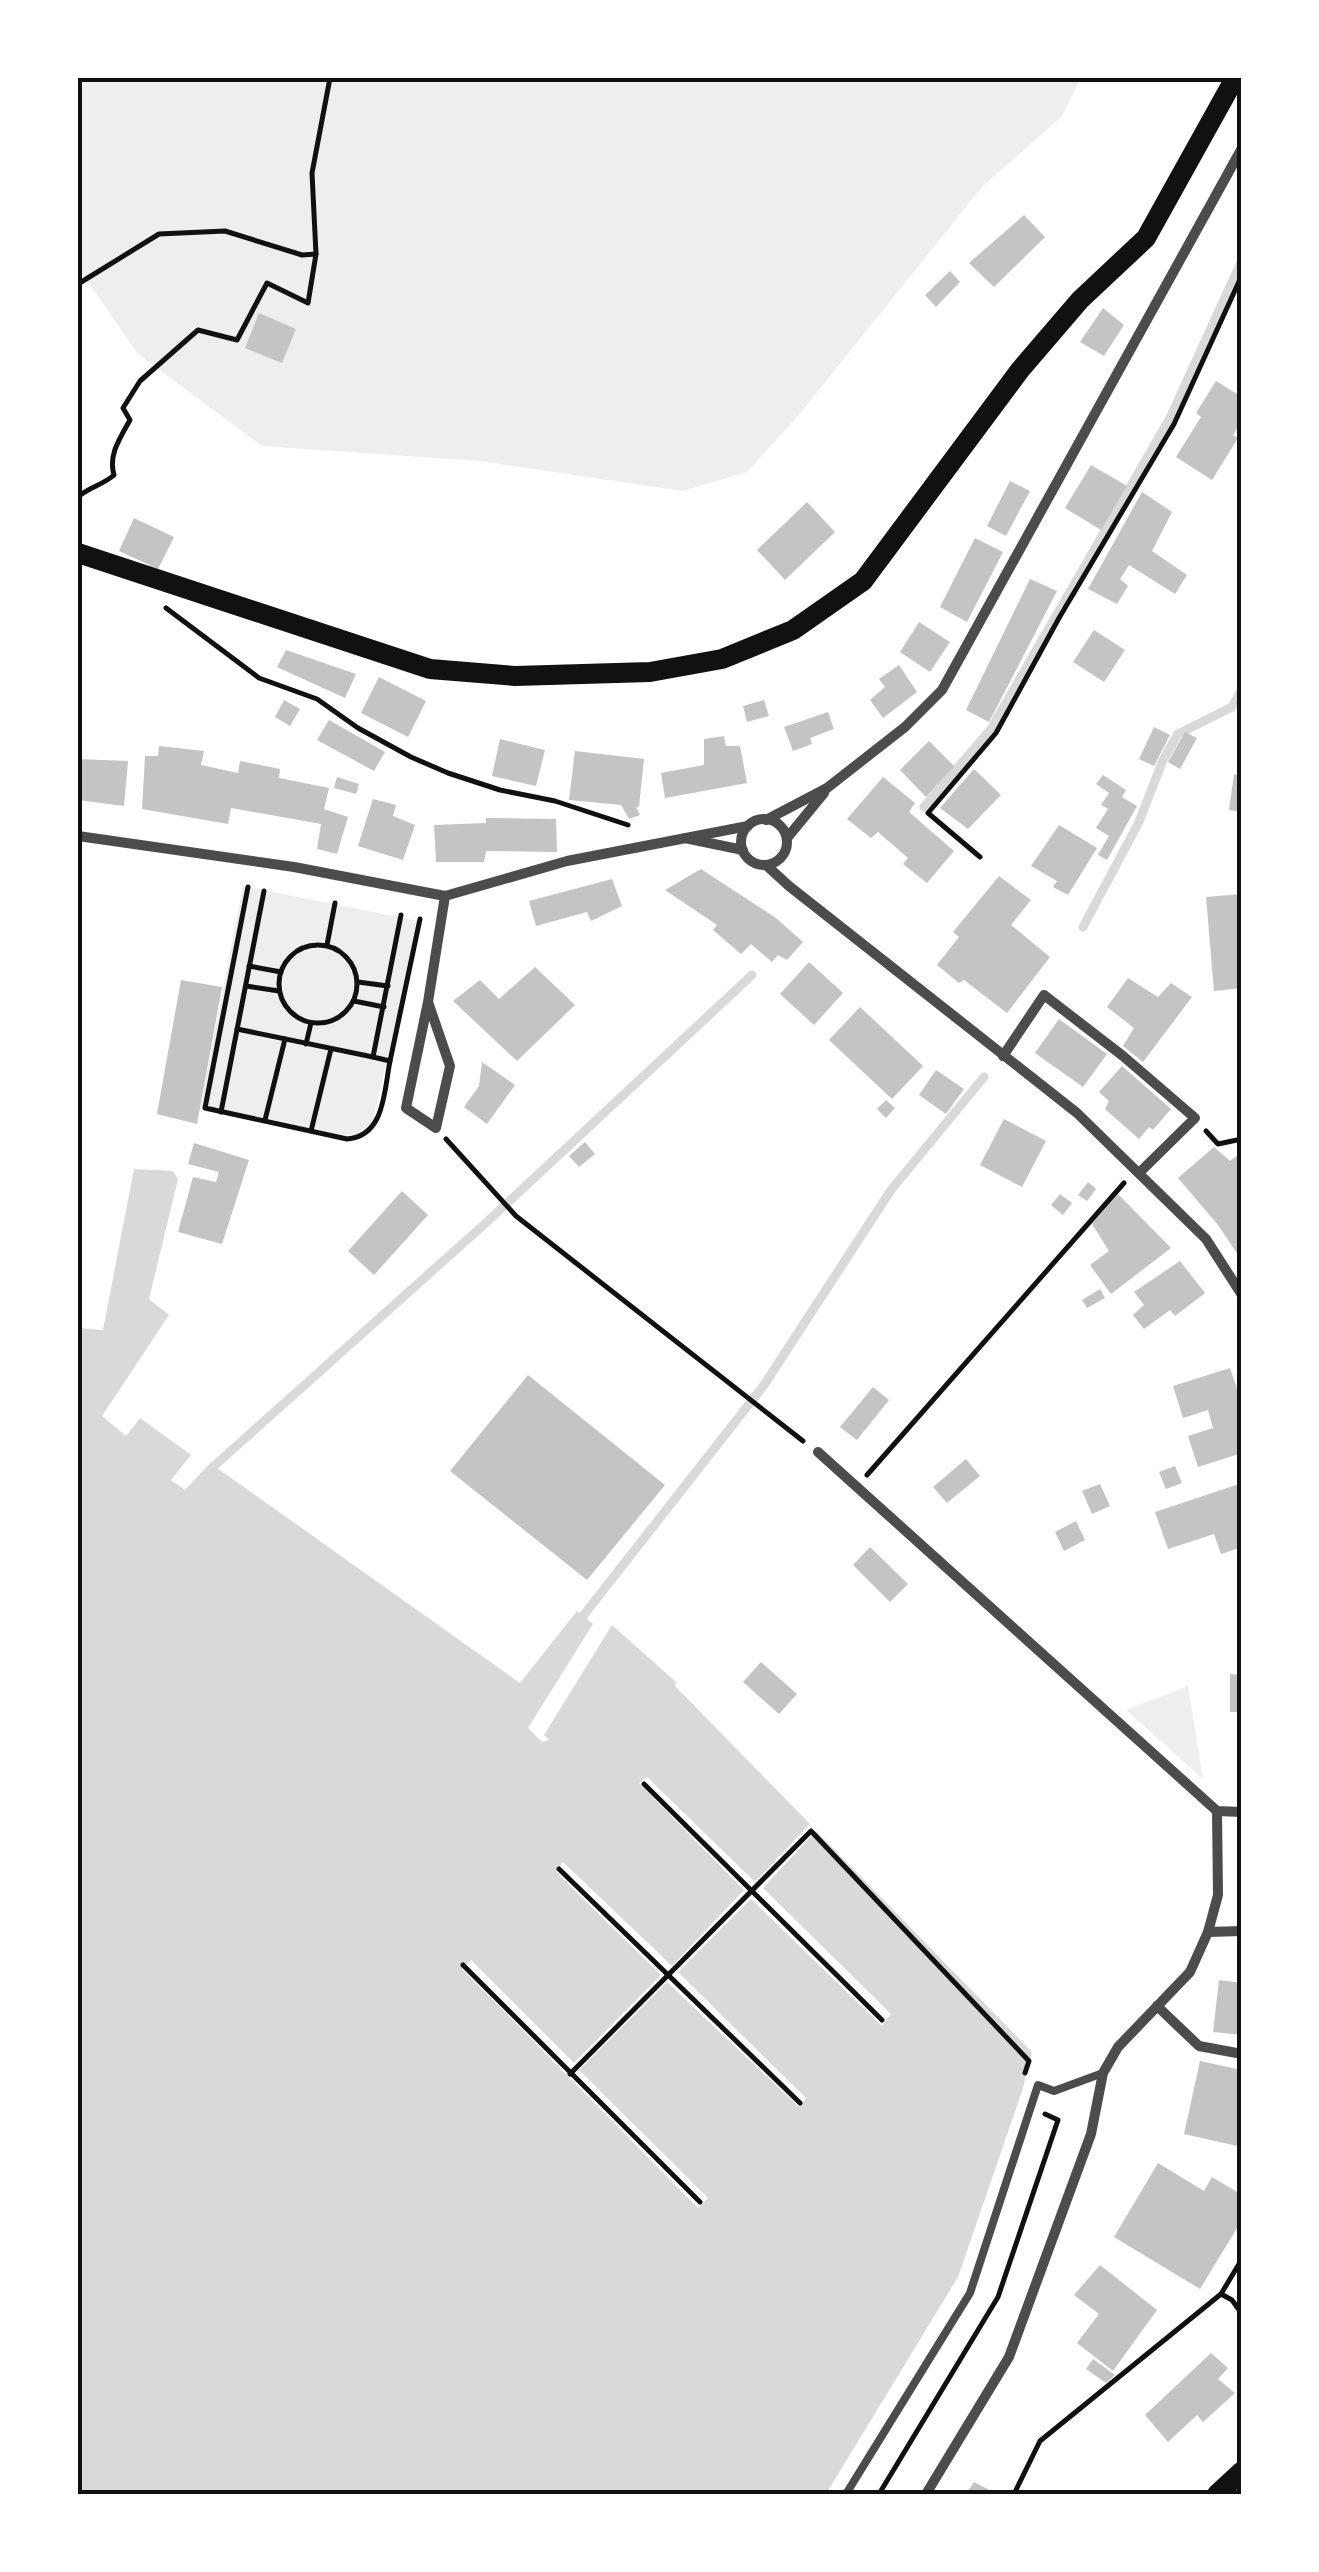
<svg xmlns="http://www.w3.org/2000/svg" width="1319" height="2572" font-family="Barlow,sans-serif">
<style>
.green{fill:#eee}
.water{fill:#d9d9d9}
.lines{fill:none;stroke-linecap:round;stroke-linejoin:round}
.stream{stroke:#d9d9d9;stroke-width:9}
.building{fill:#c4c4c4}
.path{stroke:#111;stroke-width:5}
.service{stroke:#4c4c4c;stroke-width:8}
.minor{stroke:#4c4c4c;stroke-width:10}
.secondary{stroke:#111;stroke-width:20}
.neatline{fill:none;stroke:#111;stroke-width:4}
</style>
<rect width="100%" height="100%" fill="#fff"/>
<g class="green">
<path d="M78 78H1081L1062 116 982 187 798 416 747 472 683 491 480 461 262 446 137 353 78 267Z"/>
<path d="M243 886 419 921 373 1120 365 1132C338 1144 233 1115 200 1107Z"/>
<path d="M1188 1686 1203 1779 1126 1710Z"/>
</g>
<path class="water" d="M134 1169 173 1171 178 1179 149 1299 169 1315 102 1416 126 1436 140 1418 191 1455 171 1480 185 1490 210 1463 520 1683 577 1611 593 1624 528 1728 542 1742 549 1740 544 1735 612 1625 676 1682 675 1686 810 1824 755 1882 647 1777 639 1783 744 1890 672 1966 563 1862 556 1872 661 1975 574 2063 471 1960 462 1969 698 2208 708 2198 579 2070 667 1982 799 2107 806 2098 678 1972 751 1899 882 2026 891 2014 763 1888 816 1831 1032 2052 1022 2091 958 2277 826 2494H78V1328L103 1330Z"/>
<g class="lines">
<g class="stream">
<path d="M924 807 991 729 1170 418 1242 260"/>
<path d="M1083 927 1139 822 1163 760 1178 734 1232 707 1242 689"/>
<path d="M214 1466 488 1221 752 975"/>
<path d="M583 1616 764 1385 891 1190 984 1077"/>
</g>
</g>
<g class="building">
<path d="M1024 215 1045 237 994 287 969 263Z"/>
<path d="M950 271 960 282 936 307 925 295Z"/>
<path d="M1103 308 1124 325 1104 356 1080 342Z"/>
<path d="M259 313 296 329 282 363 245 348Z"/>
<path d="M1216 381 1242 397V421L1233 435 1238 438 1212 480 1176 457 1201 417 1196 413Z"/>
<path d="M1091 465 1127 486 1101 530 1065 508Z"/>
<path d="M1010 481 1030 491 1006 536 987 526Z"/>
<path d="M1142 492 1172 512 1152 551 1187 575 1175 594 1129 565 1120 579 1128 586 1117 604 1088 589Z"/>
<path d="M807 502 835 532 785 580 757 550Z"/>
<path d="M134 518 174 537 158 569 119 551Z"/>
<path d="M975 538 1003 552 967 622 940 607Z"/>
<path d="M1030 579 1057 591 989 722 966 710Z"/>
<path d="M919 622 950 642 930 672 900 652Z"/>
<path d="M1094 630 1125 650 1104 682 1073 662Z"/>
<path d="M286 650 356 674 345 698 277 667Z"/>
<path d="M899 665 917 692 883 718 870 700 885 687 879 679Z"/>
<path d="M379 677 426 701 408 737 361 713Z"/>
<path d="M284 700 300 709 290 726 275 717Z"/>
<path d="M764 700 769 716 747 722 743 706Z"/>
<path d="M828 712 834 729 810 738 812 744 793 751 784 727Z"/>
<path d="M329 720 385 752 374 771 317 740Z"/>
<path d="M1154 727 1170 735 1154 766 1139 759Z"/>
<path d="M1185 732 1197 738 1180 769 1168 762Z"/>
<path d="M724 736 726 746H740L747 783 665 798 661 773 704 765V739Z"/>
<path d="M500 739 545 750 536 786 492 776Z"/>
<path d="M929 741 954 766 926 797 900 770Z"/>
<path d="M159 746 204 751 201 765 238 773 240 761 280 769 279 778 329 788 324 809 348 817 337 854 317 849 321 824 231 808 228 824 142 809 145 756H158Z"/>
<path d="M575 751 644 759 639 807H636L640 815 629 819 621 805 569 800Z"/>
<path d="M78 759 128 761 124 806 78 800Z"/>
<path d="M974 769 1001 795 968 829 940 808Z"/>
<path d="M1234 774 1242 776V812L1229 810Z"/>
<path d="M1103 775 1126 790 1122 797 1137 806 1107 860 1098 855 1109 836 1096 828 1108 809 1101 805 1109 793 1096 784Z"/>
<path d="M337 777 359 784 356 794 334 788Z"/>
<path d="M883 777 915 803 909 812 954 851 927 883 903 864 908 858 878 832 871 838 847 819Z"/>
<path d="M373 799 396 805 393 816 415 825 403 860 358 846Z"/>
<path d="M486 818 556 819 557 852 486 851 484 862H436L434 825 486 823Z"/>
<path d="M1059 825 1097 848 1068 895 1053 887 1057 881 1031 866Z"/>
<path d="M701 869 776 918 803 942 787 960 778 955 772 962 751 944 741 954 713 930 717 925 665 890Z"/>
<path d="M999 876 1031 900 1011 925 1050 957 1007 1013 964 980 959 983 937 965 959 937 953 932Z"/>
<path d="M612 879 622 906 591 921 587 912 536 926 529 901Z"/>
<path d="M1242 894V988L1214 991 1206 897Z"/>
<path d="M809 962 843 993 814 1025 780 994Z"/>
<path d="M535 967 575 1005 517 1061 453 1001 480 980 499 999Z"/>
<path d="M1128 978 1158 997 1171 983 1192 997 1143 1062 1123 1046 1134 1028 1107 1007Z"/>
<path d="M181 980 222 987 197 1124 157 1114Z"/>
<path d="M860 1007 923 1066 892 1099 829 1040Z"/>
<path d="M1059 1019 1107 1054 1083 1087 1035 1053Z"/>
<path d="M482 1062 515 1085 487 1124 464 1107 479 1086Z"/>
<path d="M1122 1066 1171 1109 1153 1130 1149 1127 1139 1139 1105 1109 1109 1101 1099 1092Z"/>
<path d="M936 1070 964 1089 946 1114 919 1095Z"/>
<path d="M886 1100 895 1108 886 1118 877 1109Z"/>
<path d="M1004 1119 1046 1141 1022 1187 980 1165Z"/>
<path d="M585 1142 595 1154 579 1167 569 1156Z"/>
<path d="M194 1143 249 1160 222 1244 178 1232 193 1177 216 1182 219 1172 188 1164Z"/>
<path d="M1214 1147 1230 1161 1242 1152V1261L1218 1225 1178 1178Z"/>
<path d="M1088 1182 1096 1189 1087 1201 1078 1195Z"/>
<path d="M402 1191 428 1215 374 1275 348 1251Z"/>
<path d="M1060 1194 1072 1203 1063 1215 1051 1205Z"/>
<path d="M1118 1194 1171 1248 1111 1294 1090 1265 1109 1251 1092 1224Z"/>
<path d="M1180 1261 1205 1293 1175 1316 1170 1310 1144 1329 1133 1315 1144 1305 1134 1292Z"/>
<path d="M1100 1289 1105 1298 1087 1308 1082 1300Z"/>
<path d="M1230 1368 1242 1403V1453L1198 1467 1188 1436 1213 1428 1208 1410 1183 1418 1173 1386Z"/>
<path d="M528 1375 665 1485 587 1580 450 1471Z"/>
<path d="M873 1387 889 1400 857 1440 840 1427Z"/>
<path d="M966 1459 980 1476 947 1503 933 1487Z"/>
<path d="M1175 1466 1182 1483 1166 1489 1159 1472Z"/>
<path d="M1242 1483V1547L1221 1554 1214 1534 1168 1549 1155 1512Z"/>
<path d="M1100 1484 1110 1506 1092 1514 1082 1491Z"/>
<path d="M1076 1521 1085 1540 1064 1551 1055 1532Z"/>
<path d="M870 1547 908 1584 890 1602 853 1565Z"/>
<path d="M761 1662 797 1694 779 1714 743 1682Z"/>
<path d="M1230 1674 1242 1675V1712H1230Z"/>
<path d="M1219 1980 1242 1983V2035L1213 2032Z"/>
<path d="M1200 2061 1242 2070V2147L1184 2134Z"/>
<path d="M1158 2163 1204 2191 1212 2177 1242 2195V2220L1200 2289 1114 2237Z"/>
<path d="M1100 2265 1157 2310 1113 2371 1077 2343 1099 2314 1074 2295Z"/>
<path d="M1211 2353 1228 2368 1218 2379 1235 2393 1203 2422 1197 2415 1168 2442 1145 2415Z"/>
<path d="M1093 2359 1115 2375 1106 2383 1086 2369Z"/>
<path d="M974 2482 997 2494H966Z"/>
</g>
<g class="lines">
<g class="path">
<path d="M78 284 159 234 225 231 302 255 316 254 312 173 330 78"/>
<path d="M78 497C89 487 103 485 114 475 108 455 120 438 130 420L123 408 140 381 198 330 237 340 267 283 308 303 316 254"/>
<path d="M166 608 259 678 317 699 358 728 411 757 448 773 500 790 555 801 628 825"/>
<path d="M980 857 928 813 996 733 1059 618 1174 424 1242 275"/>
<path d="M248 887 205 1108 347 1139C385 1136 384 1091 390 1061"/>
<path d="M401 915 373 1057 390 1061 420 919"/>
<circle cx="318" cy="984" r="39"/>
<path d="M327 945 335 903"/>
<path d="M249 966 281 972"/>
<path d="M358 982 388 986"/>
<path d="M246 986 279 991"/>
<path d="M354 1001 384 1007"/>
<path d="M237 1029 373 1057"/>
<path d="M306 1044 311 1023"/>
<path d="M221 1112 264 891"/>
<path d="M265 1120 285 1039"/>
<path d="M311 1131 331 1049"/>
<path d="M1206 1131 1218 1144 1242 1139"/>
<path d="M446 1139 516 1216 803 1441"/>
<path d="M867 1475 1124 1183"/>
<path d="M644 1784 882 2020"/>
<path d="M559 1869 800 2103"/>
<path d="M463 1965 700 2202"/>
<path d="M570 2074 811 1831 1029 2061 1025 2073"/>
<path d="M1221 2294 1232 2300 1242 2314"/>
<path d="M879 2494 998 2297 1058 2120 1045 2114"/>
<path d="M1014 2494 1040 2441 1221 2294 1242 2259"/>
</g>
<path class="service" d="M846 2494 970 2293 1038 2085 1054 2091 1103 2073"/>
<g class="minor">
<circle cx="764" cy="842" r="23"/>
<path d="M766 820 827 788 905 727 942 690 1242 148"/>
<path d="M78 836 294 867 445 896 567 861 748 826"/>
<path d="M685 838 743 850"/>
<path d="M787 838 824 793"/>
<path d="M766 865 789 886 1077 1113 1206 1239 1242 1295"/>
<path d="M428 1002 450 1066 436 1128 406 1108 428 1002 445 896"/>
<path d="M1003 1056 1044 995 1123 1056 1195 1118 1139 1173"/>
<path d="M818 1452 1217 1811 1242 1812"/>
<path d="M1208 1932 1242 1931"/>
<path d="M1157 2006 1199 2046 1242 2054"/>
<path d="M926 2494 1009 2357 1091 2134 1103 2073 1118 2047 1190 1972 1208 1932 1218 1895 1217 1811"/>
</g>
<g class="secondary">
<path d="M78 553 430 669 515 676 650 672 722 659 793 630 863 581 1020 370 1080 300 1146 238 1235 78"/>
<path d="M1217 2494 1242 2471"/>
</g>
</g>
<rect width="1319" height="2572" fill="none" stroke="#ffffff" stroke-width="160"/>
<rect x="80" y="80" width="1159" height="2412" class="neatline"/>
</svg>
